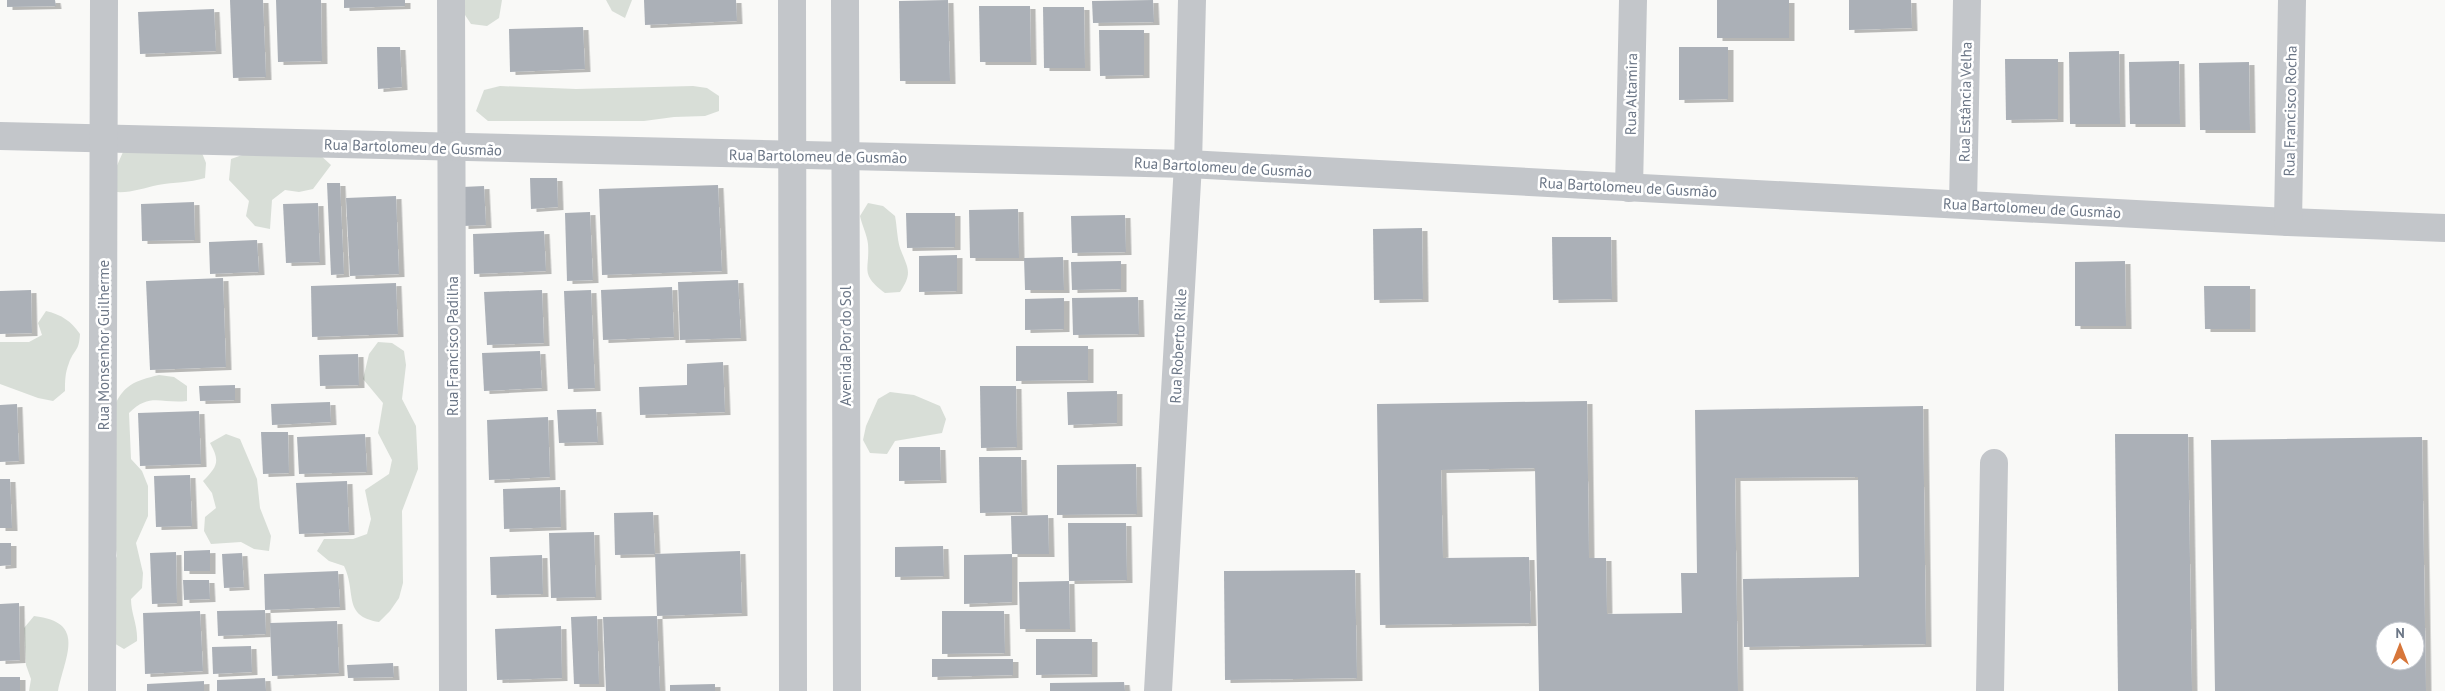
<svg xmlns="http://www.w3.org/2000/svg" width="2445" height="691" font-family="'PT Sans',sans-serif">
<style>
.green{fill:#d8ded7}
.building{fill:#abb0b7;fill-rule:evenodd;filter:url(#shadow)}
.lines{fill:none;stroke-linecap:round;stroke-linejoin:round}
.minor{stroke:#c3c6ca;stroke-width:28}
.labels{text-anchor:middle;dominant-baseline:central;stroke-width:5;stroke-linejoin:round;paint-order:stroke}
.street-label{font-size:15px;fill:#6b7686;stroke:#fff}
</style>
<defs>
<filter id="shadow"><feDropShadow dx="5.5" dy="3" stdDeviation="0" flood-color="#0004"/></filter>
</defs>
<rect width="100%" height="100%" fill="#f9f9f7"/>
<g class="green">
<path d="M463 0H502L499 18 487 26 471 24 463 12Z"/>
<path d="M606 0H632L625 18 612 11Z"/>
<path d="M500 86 576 89 693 86 707 88 719 96V111L705 116 674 117 644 121H488L476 111 484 90Z"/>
<path d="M200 148 206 163 205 178C189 183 175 182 158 185 144 188 131 193 116 192L111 179 123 152Z"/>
<path d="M259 149 319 154 331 165 313 189 299 192 285 190 272 200 270 229 255 226 246 216 249 201 229 180 231 159Z"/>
<path d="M868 203 883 206 895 216C897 226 897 238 900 248 908 269 913 272 900 292L885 293C859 273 870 271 868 244 867 235 862 225 860 216Z"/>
<path d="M46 311C62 315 71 321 80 334 79 352 74 349 69 363 65 373 65 381 65 391L53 401 38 398 0 384V342H29L42 335 38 323Z"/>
<path d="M378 342 392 343 404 351 406 365 402 399 416 426 418 469 402 511 403 583 399 598 390 611 379 622C342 616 357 593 344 566L329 561 317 551 324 539H353L367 534 371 519 365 490 389 474 392 460 378 433 383 403 363 379 369 354Z"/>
<path d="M159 375 174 377 187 386V401C161 404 150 392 129 413L131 459 142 471 148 486V516L136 543 143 573 142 588 131 599C131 614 138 625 137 641L124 649 112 642 110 570 117 556 110 514 113 409C123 385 134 381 159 375Z"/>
<path d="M890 392 914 395 940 406 946 419 942 433 895 441 887 454 870 453 863 440 866 426 878 399Z"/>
<path d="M226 434 240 439 257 479 260 508 271 536 269 551 254 549 241 542 211 544 204 531 205 517 216 508 212 493 203 481C218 466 220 461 210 443Z"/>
<path d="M34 616C87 622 65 656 58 691H29L31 679 26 665 24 628Z"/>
</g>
<g class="building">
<path d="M7 0H55L56 6 7 7Z"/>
<path d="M230 0H263L266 77 233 78Z"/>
<path d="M276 0H321L322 61 278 62Z"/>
<path d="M344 0H405V6L344 8Z"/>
<path d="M644 0H736L737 21 645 25Z"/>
<path d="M948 0 950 81H900L899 1Z"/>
<path d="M1153 0 1154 22 1093 23 1092 1Z"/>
<rect x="1717" y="0" width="72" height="38"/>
<path d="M1849 0H1911L1912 28 1849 30Z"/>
<path d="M979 6H1030L1031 62H980Z"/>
<path d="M1043 7H1084L1085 68H1044Z"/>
<path d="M214 9 216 51 140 54 138 12Z"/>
<path d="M583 27 585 69 510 72 509 29Z"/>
<path d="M1099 30H1144V75L1100 76Z"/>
<path d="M377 47H400L402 87 378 89Z"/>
<path d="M1679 47H1728V99L1679 100Z"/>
<path d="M2119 51 2120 124H2070L2069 52Z"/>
<path d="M2005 59H2058V119L2006 120Z"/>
<path d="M2179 61 2180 124H2130L2129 62Z"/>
<path d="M2249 62 2250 130H2200L2199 63Z"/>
<path d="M530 178H557L558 207 531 209Z"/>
<path d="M327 183H340L344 274 331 275Z"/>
<path d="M718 185 722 271 602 275 599 189Z"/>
<path d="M484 186 486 225 463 226 462 187Z"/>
<path d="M396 196 399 274 350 276 346 198Z"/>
<path d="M194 202 195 240 142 241 141 204Z"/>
<path d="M318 203 320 262 286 263 283 204Z"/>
<path d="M1018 209 1019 258H970L969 210Z"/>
<path d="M590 212 593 280 567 281 565 213Z"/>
<path d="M906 213H955V247L907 248Z"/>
<path d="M1125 215 1126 252 1072 253 1071 216Z"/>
<path d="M1422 228 1423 299 1374 300 1373 229Z"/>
<path d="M544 231 546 271 474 274 473 234Z"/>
<path d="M1552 237H1611L1612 299 1553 300Z"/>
<path d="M257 240 259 272 210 274 209 242Z"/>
<path d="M957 255V291L919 292V256Z"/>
<path d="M1063 257 1064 290H1025L1024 258Z"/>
<path d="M1121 261V289L1072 290 1071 262Z"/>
<path d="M2125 261 2126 326H2075V262Z"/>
<path d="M223 278 226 367 150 370 146 281Z"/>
<path d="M738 280 741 338 680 340 678 282Z"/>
<path d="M396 283 398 334 312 337 311 286Z"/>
<path d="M2204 286H2250V329H2205Z"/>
<path d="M672 287 674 337 603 340 601 290Z"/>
<path d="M31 290 32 333 0 334V291Z"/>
<path d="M542 290 544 343 487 345 484 292Z"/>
<path d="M591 290 595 388 568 389 564 291Z"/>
<path d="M1138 297 1139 334 1073 335 1072 298Z"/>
<path d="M1064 298V329L1025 330V299Z"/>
<path d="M1016 346H1088V380L1016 381Z"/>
<path d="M540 351 542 388 484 391 482 353Z"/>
<path d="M358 354 359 385 320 386 319 355Z"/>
<path d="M723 362 725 412 640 415 639 387 687 385V364Z"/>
<path d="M235 385V400L200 401 199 386Z"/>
<path d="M980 386H1016L1017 447 981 448Z"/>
<path d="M1117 391V423L1068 425 1067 392Z"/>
<path d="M1587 401 1589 558H1606L1607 614 1682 613 1681 573H1697L1695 410 1923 406 1926 644 1744 647 1743 579 1859 577 1858 477 1735 478 1738 691H1539L1535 468 1441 470 1443 558 1529 557 1531 623 1380 625 1377 404Z"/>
<path d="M330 402 331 422 272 425 271 404Z"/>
<path d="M17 404 19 461 0 462V405Z"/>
<path d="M596 409 598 442 559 443 557 410Z"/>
<path d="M199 411 201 464 140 466 138 413Z"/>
<path d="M548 417 550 477 489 480 487 420Z"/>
<path d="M261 432H288L289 473 263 474Z"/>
<path d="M365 434 367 472 299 474 297 437Z"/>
<path d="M2115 434H2188L2192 691H2118Z"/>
<path d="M2422 437 2426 691H2215L2211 440ZM2385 631H2415V661H2385Z"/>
<path d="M899 447H940L941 480 899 481Z"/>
<path d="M979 457H1021L1022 512 980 513Z"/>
<path d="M1136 464 1137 514 1057 515V465Z"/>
<path d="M190 475 192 526 156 527 154 476Z"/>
<path d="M0 479H10L12 528H0Z"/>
<path d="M347 481 349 532 299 534 296 483Z"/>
<path d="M560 487 561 527 504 529 503 489Z"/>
<path d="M653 512 655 554 615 555 614 513Z"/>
<path d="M1048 515 1049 554H1012L1011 516Z"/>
<path d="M1068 523H1126L1127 580 1069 581 1070 629H1020L1019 582 1069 581Z"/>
<path d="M594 532 596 597 551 598 549 533Z"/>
<path d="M0 543H11V565L0 566Z"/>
<path d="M943 546 944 576 895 577V547Z"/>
<path d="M210 550V571H184V551Z"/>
<path d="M740 551 742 613 657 616 655 554Z"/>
<path d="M176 552 177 603 152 604 150 553Z"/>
<path d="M242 553 244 587 224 588 222 554Z"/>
<path d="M1012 554V602L964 604V555Z"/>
<path d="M542 555 543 594 491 595 490 557Z"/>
<path d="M1355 570 1357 678 1225 680 1224 571Z"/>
<path d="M338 571 340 607 265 610 264 574Z"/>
<path d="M183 580H209L210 599 184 600Z"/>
<path d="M19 603 20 660 0 661V604Z"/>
<path d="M265 610 266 634 218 636 217 611Z"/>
<path d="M200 611 203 671 145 674 143 613Z"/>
<path d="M942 611H1004L1005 653 942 654Z"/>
<path d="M597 616 599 684H574L571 617Z"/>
<path d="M657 616 660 691H606L603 617Z"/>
<path d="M337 621 339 673 272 676 270 623Z"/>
<path d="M561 626 562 678 497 680 495 629Z"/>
<path d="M1036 639H1092V674L1036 675Z"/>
<path d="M251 646 252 672 213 674 212 647Z"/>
<path d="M932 659H1013V675L932 677Z"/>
<path d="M393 663 394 677 348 678 347 665Z"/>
<rect x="0" y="677" width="20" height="14"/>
<path d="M265 678 266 691H217V680Z"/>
<path d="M204 681V691H147V684Z"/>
<path d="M1124 682 1125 691H1050V683Z"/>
<path d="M715 684V691H670V685Z"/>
</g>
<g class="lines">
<g class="minor">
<path d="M451 0 453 691"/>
<path d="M792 0 793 691"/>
<path d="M845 0 847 691"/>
<path d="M0 136 1188 164 2288 222 2445 228"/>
<path d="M1629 188 1633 0"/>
<path d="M1963 204 1967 0"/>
<path d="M2288 222 2292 0"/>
<path d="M102 691 104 0"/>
<path d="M1158 691 1188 164 1192 0"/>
<path d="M1990 691 1994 463"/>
</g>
</g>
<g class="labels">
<g class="street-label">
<text transform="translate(1631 94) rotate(-89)">Rua Altamira</text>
<text transform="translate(1965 102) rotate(-89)">Rua Estância Velha</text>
<text transform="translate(2290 111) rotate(-89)">Rua Francisco Rocha</text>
<text transform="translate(413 147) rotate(2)">Rua Bartolomeu de Gusmão</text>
<text transform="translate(818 156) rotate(1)">Rua Bartolomeu de Gusmão</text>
<text transform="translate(1223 167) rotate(3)">Rua Bartolomeu de Gusmão</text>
<text transform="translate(1628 187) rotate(3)">Rua Bartolomeu de Gusmão</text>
<text transform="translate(2032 208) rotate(3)">Rua Bartolomeu de Gusmão</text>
<text transform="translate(103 345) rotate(-90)">Rua Monsenhor Guilherme</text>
<text transform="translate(452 346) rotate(-90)">Rua Francisco Padilha</text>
<text transform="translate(845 346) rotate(-90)">Avenida Por do Sol</text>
<text transform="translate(1178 346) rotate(-87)">Rua Roberto Rikle</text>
</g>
</g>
<g transform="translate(2400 646)"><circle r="24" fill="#ffffff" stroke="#c4c8cf"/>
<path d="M0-4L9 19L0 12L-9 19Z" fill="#d7763a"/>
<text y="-8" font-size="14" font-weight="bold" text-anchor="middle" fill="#6b7686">N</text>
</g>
</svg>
